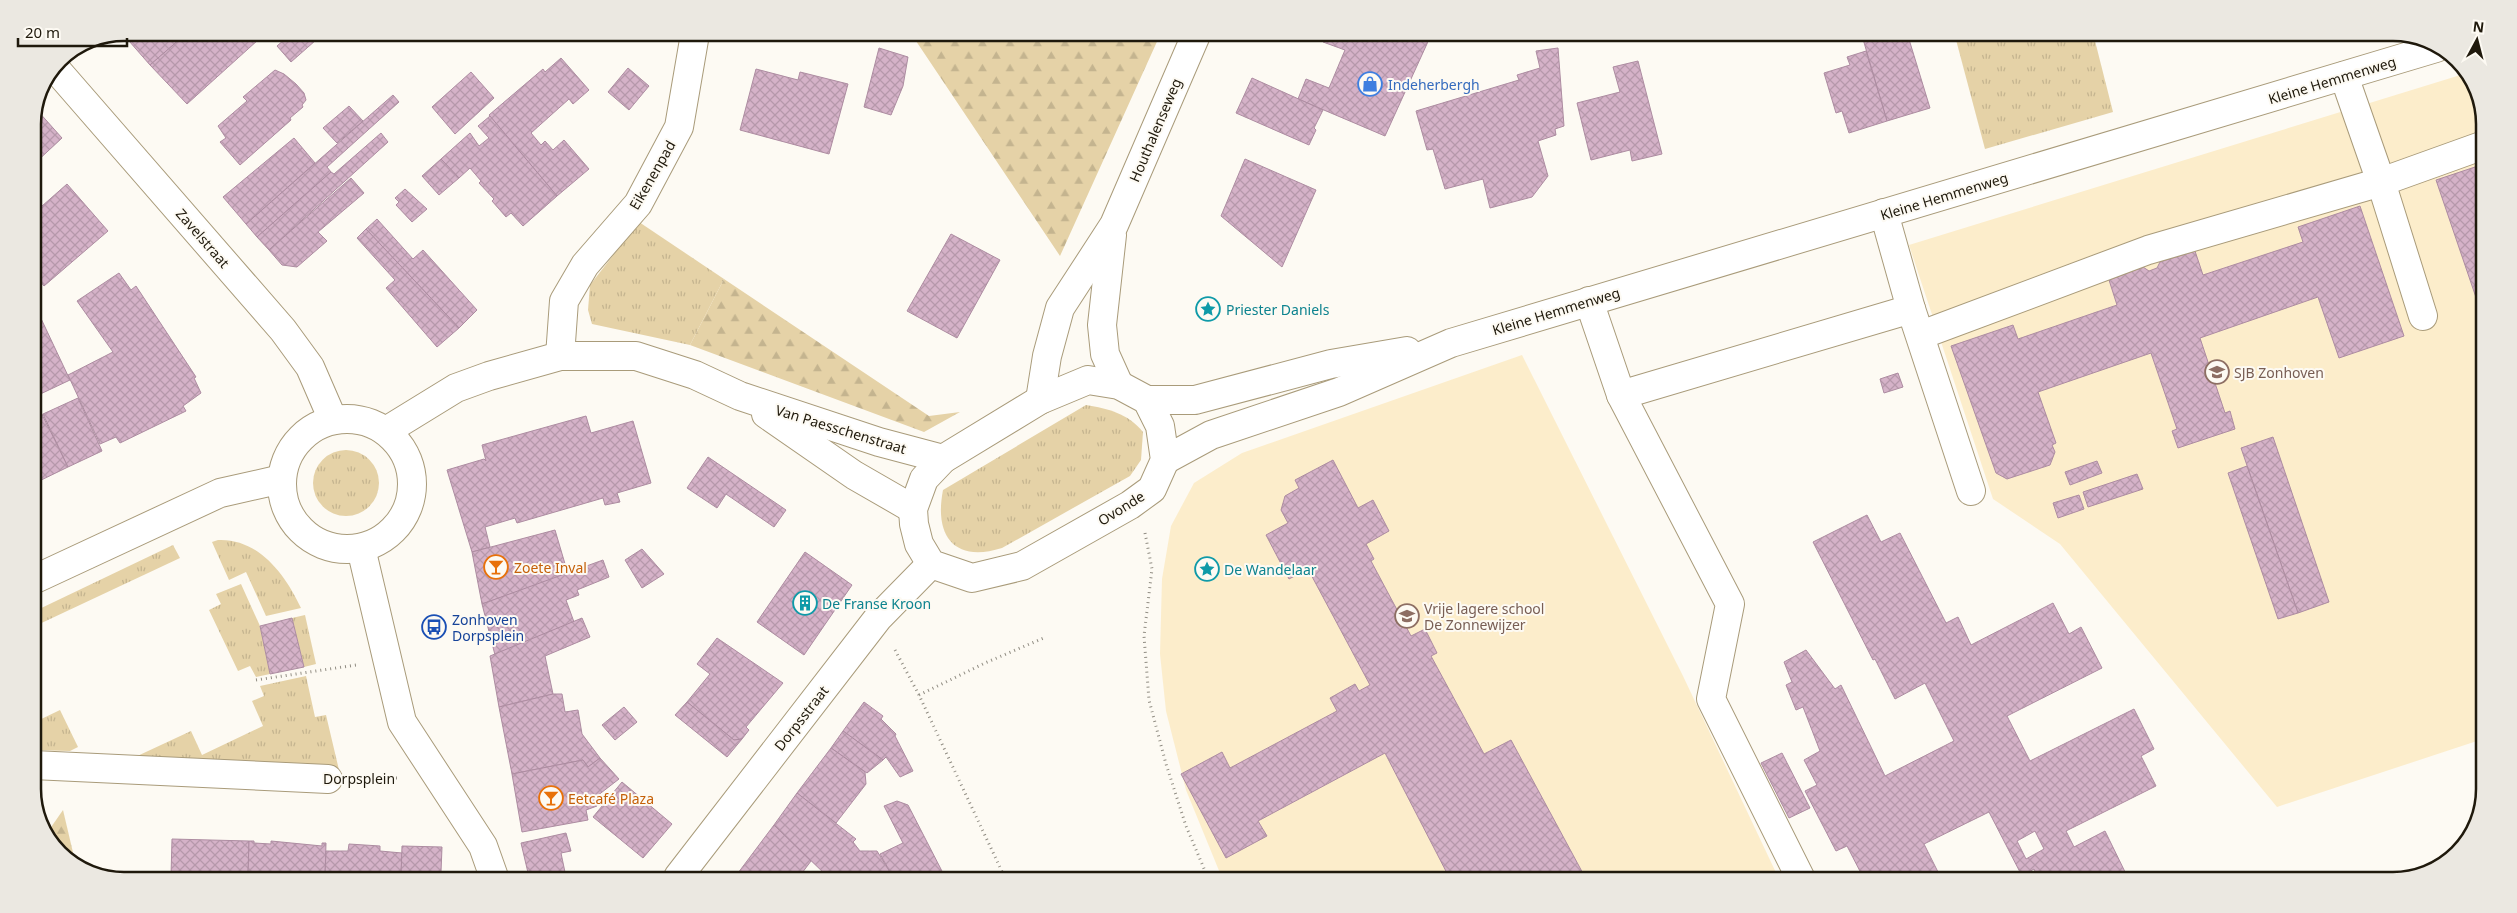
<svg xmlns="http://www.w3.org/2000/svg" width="2517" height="913" font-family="'Noto Sans',sans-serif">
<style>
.built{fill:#fcedcb}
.grass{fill:url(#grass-tufts)}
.forest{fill:url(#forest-firs)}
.building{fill:url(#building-cross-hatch);stroke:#ad8ca1;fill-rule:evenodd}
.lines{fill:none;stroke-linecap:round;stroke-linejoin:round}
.minor-casing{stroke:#a99b7a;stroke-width:30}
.path{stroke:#918d83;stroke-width:3;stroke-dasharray:1 4;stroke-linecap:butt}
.minor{stroke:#fff;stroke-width:28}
.labels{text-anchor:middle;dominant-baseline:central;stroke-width:4;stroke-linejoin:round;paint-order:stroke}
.street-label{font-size:14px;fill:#1f190c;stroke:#fdfaf3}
.shop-label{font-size:14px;fill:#366cbe;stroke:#fdfaf3;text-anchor:start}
.culture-label{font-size:14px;fill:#0d838f;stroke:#fdfaf3;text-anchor:start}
.education-label{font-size:14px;fill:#785e54;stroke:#fdfaf3;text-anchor:start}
.food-label{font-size:14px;fill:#c56008;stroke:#fdfaf3;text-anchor:start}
.transit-label{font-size:14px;fill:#164399;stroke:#fdfaf3;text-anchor:start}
.rim{fill:none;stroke:#1f190c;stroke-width:2.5}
</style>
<defs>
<pattern id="grass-tufts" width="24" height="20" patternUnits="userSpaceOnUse" patternTransform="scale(1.25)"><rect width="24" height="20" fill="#e5d2a7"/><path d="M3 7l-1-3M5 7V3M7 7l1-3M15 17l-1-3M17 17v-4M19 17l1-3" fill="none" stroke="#c4b48f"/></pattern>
<pattern id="forest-firs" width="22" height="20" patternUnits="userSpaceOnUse" patternTransform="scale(1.25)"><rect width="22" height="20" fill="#e5d2a7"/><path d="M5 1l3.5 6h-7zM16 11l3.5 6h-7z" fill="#c4b48f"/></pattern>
<pattern id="building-cross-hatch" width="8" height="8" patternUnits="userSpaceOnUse" patternTransform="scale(1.25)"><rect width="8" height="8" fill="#d5b2c8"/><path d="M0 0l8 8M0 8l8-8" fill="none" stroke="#b698ab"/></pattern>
</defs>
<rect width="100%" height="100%" fill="#fdfaf3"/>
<g class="built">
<path d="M2467 73 2484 118 2480 740 2277 807 2060 544 1993 499 1909 245Z"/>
<path d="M1522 355 1683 676 1779 879 1222 878 1186 790 1166 711 1160 654 1162 579 1171 526 1194 483 1242 453Z"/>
</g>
<g class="grass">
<path d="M1955 36 2094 37 2113 112 1985 149Z"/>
<path d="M639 222 724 279 690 345 592 324 588 310 590 285Z"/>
<path d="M1086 405C1109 409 1127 413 1143 432L1141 460 1130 476 1002 548C954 563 934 536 943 490Z"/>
<circle cx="346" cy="483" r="33"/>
<path d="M218 540C258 538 285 574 301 608L266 616 246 572 229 580 212 542Z"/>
<path d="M173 545 180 558 33 627V612Z"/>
<path d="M241 584 260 626 270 674 256 677 250 666 238 671 209 610 221 604 216 594Z"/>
<path d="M305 615 316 664 304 667 292 618Z"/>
<path d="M306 676 315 717 326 715 339 770 134 762 133 758 191 731 202 755 263 726 252 701 264 696 260 686Z"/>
<path d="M60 710 78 747 70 751 33 750V723Z"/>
</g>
<g class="forest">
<path d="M886 34 1160 35 1060 256 916 41Z"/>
<path d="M724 279 929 416 960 412 924 432 690 345Z"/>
<path d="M63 810 75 861 52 845 47 833Z"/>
</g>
<g class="building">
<path d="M122 33 124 32 187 33 150 65Z"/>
<path d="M187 33H251L258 40 187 104 150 65Z"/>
<path d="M292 33H324L291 62 277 46Z"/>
<path d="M1326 35H1431L1385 136 1298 99 1306 79 1329 88 1345 50 1323 42Z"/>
<path d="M1872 36H1908L1930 108 1887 121 1863 39Z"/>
<path d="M879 48 908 57 903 86 891 115 864 107Z"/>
<path d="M1558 48 1564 126 1555 129 1556 135 1538 141 1548 176 1532 197 1490 208 1483 179 1445 189 1433 149 1427 150 1416 111 1519 80 1517 75 1540 68 1536 51Z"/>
<path d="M1866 51 1887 121 1849 133 1842 111 1836 113 1824 73 1850 65 1847 57Z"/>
<path d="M561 58 589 90 573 104 569 99 531 133 541 145 545 141 553 150 564 140 589 169 557 196 489 115 543 69 545 72Z"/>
<path d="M1638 61 1662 154 1632 161 1630 150 1591 160 1577 103 1620 92 1613 67Z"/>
<path d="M628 68 649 86 629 110 608 92Z"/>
<path d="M756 69 798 80 800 72 848 84 829 154 740 130Z"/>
<path d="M275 70 284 74 296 84 304 93 306 100 302 105 303 107 290 118 291 120 240 165 220 142 226 138 218 126 247 101 243 97Z"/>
<path d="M471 72 494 98 455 134 432 107Z"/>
<path d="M1252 78 1323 110 1314 128 1316 130 1309 145 1236 113Z"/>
<path d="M393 95 399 102 327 167 331 172 257 237 246 224Z"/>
<path d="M349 106 363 121 337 143 323 128Z"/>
<path d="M37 110 62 138 33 165V119Z"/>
<path d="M490 116 557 196 523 226 511 213 506 217 492 201 494 199 479 183 481 181 470 168 459 178 441 159 470 133 479 146 489 138 478 126Z"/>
<path d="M381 133 388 142 269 250 257 237 331 172 334 174Z"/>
<path d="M294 138 315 163 246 224 223 197Z"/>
<path d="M441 159 459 178 439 195 422 176Z"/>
<path d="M1245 159 1316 190 1282 267 1221 216Z"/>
<path d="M2484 164 2483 318 2436 180Z"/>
<path d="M351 178 364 193 318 232 327 241 297 267 282 265 269 250Z"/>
<path d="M67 184 108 231 44 286 33 272V214Z"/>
<path d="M405 189 427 209 412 222 396 205 399 202 395 198Z"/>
<path d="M2360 206 2404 336 2339 358 2318 297 2200 338 2225 413 2230 411 2235 429 2178 448 2172 431 2177 429 2151 353 2038 392 2056 443 2052 445 2055 452 2050 465 2007 479 1996 473 1951 346 2013 325 2018 339 2117 305 2109 280 2143 267 2149 271 2157 268 2160 262 2195 251 2203 275 2303 242 2298 227Z"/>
<path d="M377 219 413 259 423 250 477 310 459 328 366 229Z"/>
<path d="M366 229 459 328 437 347 386 288 395 280 357 238Z"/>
<path d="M951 234 1000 260 957 338 907 311Z"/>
<path d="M119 273 131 290 136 286 196 377 194 378 201 393 183 406 186 411 120 443 116 437 100 444 68 375 113 352 77 301Z"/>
<path d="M37 310 70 380 34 397 33 313Z"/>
<path d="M1898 373 1903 387 1884 393 1880 379Z"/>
<path d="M33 396 68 467 33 484Z"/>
<path d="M78 398 102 451 68 467 43 414Z"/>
<path d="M586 416 591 433 633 421 651 483 617 493 620 502 605 505 603 498 517 523 515 518 485 527 490 547 472 552 447 470 484 459 486 461 482 445Z"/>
<path d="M2273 437 2329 602 2298 613 2241 448Z"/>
<path d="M708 457 786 510 774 527 726 494 717 508 687 488Z"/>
<path d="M1333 460 1358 508 1373 500 1389 531 1366 544 1374 559 1371 561 1411 636 1425 629 1437 653 1431 656 1484 754 1511 740 1586 879H1450L1385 753 1258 821 1267 836 1226 858 1181 774 1222 752 1230 768 1337 711 1330 698 1355 684 1359 691 1370 685 1308 569 1289 579 1266 535 1288 523 1281 510 1285 496 1299 488 1295 480Z"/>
<path d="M2097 461 2102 473 2070 485 2065 472Z"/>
<path d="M2247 466 2298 613 2278 619 2228 473Z"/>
<path d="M2137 474 2143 489 2088 507 2083 492Z"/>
<path d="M2079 495 2084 509 2058 518 2053 503Z"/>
<path d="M1867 515 1881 542 1900 533 1946 623 1958 617 1971 645 2053 603 2069 634 2081 627 2102 668 2007 716 2030 761 2134 709 2154 749 2141 756 2156 786 2066 831 2074 847 2105 831 2129 880H2039L2034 869 2022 876 1989 812 1924 844 1942 880 1864 879 1847 846 1836 851 1805 791 1817 785 1804 760 1820 751 1803 707 1796 710 1786 685 1792 682 1784 662 1806 650 1835 689 1841 685 1885 776 1954 741 1925 683 1895 699 1875 659 1873 660 1813 542ZM2035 831 2044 849 2026 859 2017 841Z"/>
<path d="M555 530 568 574 482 604 472 552Z"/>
<path d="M642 549 664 574 642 588 625 560Z"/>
<path d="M805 552 852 585 804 655 757 622Z"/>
<path d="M603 560 609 577 577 590 579 595 566 600 574 622 495 655 482 604Z"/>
<path d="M292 618 304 667 270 674 260 626Z"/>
<path d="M582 618 590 637 545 656 553 694 499 707 490 656Z"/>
<path d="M717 638 783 683 746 727 749 730 742 739 734 740 687 702 710 674 697 664Z"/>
<path d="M553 694H562L565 712 578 710 582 734 600 758 588 767 583 760 512 774 499 707Z"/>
<path d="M687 702 734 740 742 739 727 757 675 715Z"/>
<path d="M864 702 883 716 881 719 896 734 895 736 913 771 900 777 886 757 883 760 843 731Z"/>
<path d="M624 707 637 722 615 740 602 725Z"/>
<path d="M843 731 883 760 867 773 831 748Z"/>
<path d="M831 748 865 772 866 784 836 823 797 793Z"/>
<path d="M1782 753 1810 808 1789 818 1761 763Z"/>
<path d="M600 758 619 779 597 796V806L586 810 588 820 522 832 512 774 583 760 588 767Z"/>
<path d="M622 782 672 824 643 858 593 817Z"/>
<path d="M797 793 856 839 853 842 860 851H877L893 877H828L774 825Z"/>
<path d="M897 801 908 805 945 877H893L880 854 903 843 884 806Z"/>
<path d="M774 825 811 861 799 877H735Z"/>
<path d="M566 833 571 851 561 853 566 877H529L521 843Z"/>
<path d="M172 839 249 841 248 876H171Z"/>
<path d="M249 841H254V843L271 844V841L322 846V843H326L325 876H248Z"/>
<path d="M349 844 380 846V851L402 853 401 876H325L326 851H348Z"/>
<path d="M402 846 442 847 441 872H453V876H401Z"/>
</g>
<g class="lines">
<g class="minor-casing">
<g id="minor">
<path d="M55 68 283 330 310 367 333 420"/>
<path d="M2344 76 2381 182 2423 316"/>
<path d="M1884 213 1911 309 1971 491"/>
<path d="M1112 235 1102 325 1105 354 1119 385"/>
<path d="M1589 301 1621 395 1730 604 1711 699 1801 879"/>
<path d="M1921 335 2148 250 2381 182 2484 145"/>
<path d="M560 356 564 301 585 265 638 204 679 127 695 34"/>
<path d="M1088 380 1119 385 1147 400 1160 426 1165 460 1152 489 1130 505 1022 566 972 578 931 564 919 544 914 524 913 509 924 479 943 459 1040 400Z"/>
<path d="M1621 395 1911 309"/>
<path d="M1040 400 1047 356 1060 308 1114 225 1196 35"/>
<path d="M1147 400H1195L1331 364 1407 351"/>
<path d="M766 414 854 475 913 509"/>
<circle cx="347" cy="484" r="65"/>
<path d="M386 431 456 388 489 376 560 356H636L695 375 740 396 879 442 943 459"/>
<path d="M1165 460 1211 435 1339 392 1451 343 2436 48"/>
<path d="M361 548 402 722 483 846 494 877"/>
<path d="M33 580 220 493 282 479"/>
<path d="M33 765 328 779"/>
<path d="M678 877 878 618 931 564"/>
</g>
</g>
<g class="path">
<path d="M1145 533 1152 569 1144 636 1149 700 1166 764 1186 826 1208 878"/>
<path d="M895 650 919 695 1005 878"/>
<path d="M256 680 356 665"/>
<path d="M919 695 985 663 1046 637"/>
<path d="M361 779 399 778"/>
</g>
<use href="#minor" class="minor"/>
</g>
<defs>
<g id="shop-ring" transform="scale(1.25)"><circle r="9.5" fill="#fdfaf3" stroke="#3f7fe0" stroke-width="1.5"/><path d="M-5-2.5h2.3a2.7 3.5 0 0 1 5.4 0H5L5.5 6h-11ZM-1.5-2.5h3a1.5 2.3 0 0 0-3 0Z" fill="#3f7fe0"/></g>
<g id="sight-ring" transform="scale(1.25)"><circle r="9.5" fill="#fdfaf3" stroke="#0f9aa8" stroke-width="1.5"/><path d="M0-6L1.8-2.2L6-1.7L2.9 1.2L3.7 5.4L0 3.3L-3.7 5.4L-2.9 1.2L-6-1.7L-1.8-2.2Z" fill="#0f9aa8"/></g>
<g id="school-ring" transform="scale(1.25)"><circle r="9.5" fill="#fdfaf3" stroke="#8d6e63" stroke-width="1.5"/><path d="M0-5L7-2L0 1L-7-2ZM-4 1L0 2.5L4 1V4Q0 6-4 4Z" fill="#8d6e63"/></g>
<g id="bar-ring" transform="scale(1.25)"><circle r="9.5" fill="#fdfaf3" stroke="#e8710a" stroke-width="1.5"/><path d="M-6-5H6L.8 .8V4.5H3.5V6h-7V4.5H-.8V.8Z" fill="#e8710a"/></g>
<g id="building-ring" transform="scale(1.25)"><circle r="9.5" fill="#fdfaf3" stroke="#0f9aa8" stroke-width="1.5"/><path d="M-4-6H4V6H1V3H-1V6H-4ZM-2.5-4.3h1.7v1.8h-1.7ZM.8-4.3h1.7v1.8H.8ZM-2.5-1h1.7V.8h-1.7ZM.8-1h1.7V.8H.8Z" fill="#0f9aa8"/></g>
<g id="bus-ring" transform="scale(1.25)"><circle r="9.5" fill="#fdfaf3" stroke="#1a4fb4" stroke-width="1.5"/><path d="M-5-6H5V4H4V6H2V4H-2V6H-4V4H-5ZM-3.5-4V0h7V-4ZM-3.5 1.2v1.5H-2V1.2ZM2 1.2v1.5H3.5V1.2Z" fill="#1a4fb4"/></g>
</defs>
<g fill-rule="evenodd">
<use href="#shop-ring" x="1370" y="84"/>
<use href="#sight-ring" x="1208" y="309"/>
<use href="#school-ring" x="2217" y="372"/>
<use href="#bar-ring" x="496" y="567"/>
<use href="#sight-ring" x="1207" y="569"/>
<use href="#building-ring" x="805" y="603"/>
<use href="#school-ring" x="1407" y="616"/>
<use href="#bus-ring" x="434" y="627"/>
<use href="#bar-ring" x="551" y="798"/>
</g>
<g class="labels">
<g class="street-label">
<text transform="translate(2332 80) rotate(-17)">Kleine Hemmenweg</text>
<text transform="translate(1155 130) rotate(-67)">Houthalenseweg</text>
<text transform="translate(652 175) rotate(-60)">Eikenenpad</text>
<text transform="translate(1944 196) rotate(-17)">Kleine Hemmenweg</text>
<text transform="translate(203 238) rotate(49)">Zavelstraat</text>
<text transform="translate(1556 311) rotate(-17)">Kleine Hemmenweg</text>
<text transform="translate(841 429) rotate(17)">Van Paesschenstraat</text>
<text transform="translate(1121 508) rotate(-32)">Ovonde</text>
<text transform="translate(801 718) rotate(-52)">Dorpsstraat</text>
<text x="359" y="778">Dorpsplein</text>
</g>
<g class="shop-label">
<text x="1388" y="84">Indeherbergh</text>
</g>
<g class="culture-label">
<text x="1226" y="309">Priester Daniels</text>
<text x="1224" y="569">De Wandelaar</text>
<text x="822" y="603">De Franse Kroon</text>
</g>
<g class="education-label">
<text x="2234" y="372">SJB Zonhoven</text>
<text x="1424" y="608">Vrije lagere school<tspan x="1424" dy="16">De Zonnewijzer</tspan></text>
</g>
<g class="food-label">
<text x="514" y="567">Zoete Inval</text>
<text x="568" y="798">Eetcafé Plaza</text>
</g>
<g class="transit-label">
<text x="452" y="619">Zonhoven<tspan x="452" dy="16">Dorpsplein</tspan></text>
</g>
</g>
<path d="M0 0H2517V913H0ZM124 41H2393A83 83 0 0 1 2476 124V789A83 83 0 0 1 2393 872H124A83 83 0 0 1 41 789V124A83 83 0 0 1 124 41Z" fill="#ebe8e1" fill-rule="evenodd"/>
<path class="rim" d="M124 41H2393A83 83 0 0 1 2476 124V789A83 83 0 0 1 2393 872H124A83 83 0 0 1 41 789V124A83 83 0 0 1 124 41Z"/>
<g transform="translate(2477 40) rotate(7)" stroke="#fdfaf3" stroke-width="4" paint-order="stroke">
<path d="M0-4L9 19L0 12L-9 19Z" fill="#1f190c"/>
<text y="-8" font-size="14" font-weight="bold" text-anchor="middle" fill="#1f190c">N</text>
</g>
<path d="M18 38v8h109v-8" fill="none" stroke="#1f190c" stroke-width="2.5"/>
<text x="25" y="38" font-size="15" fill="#1f190c" stroke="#fdfaf3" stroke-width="4" paint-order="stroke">20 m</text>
</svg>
